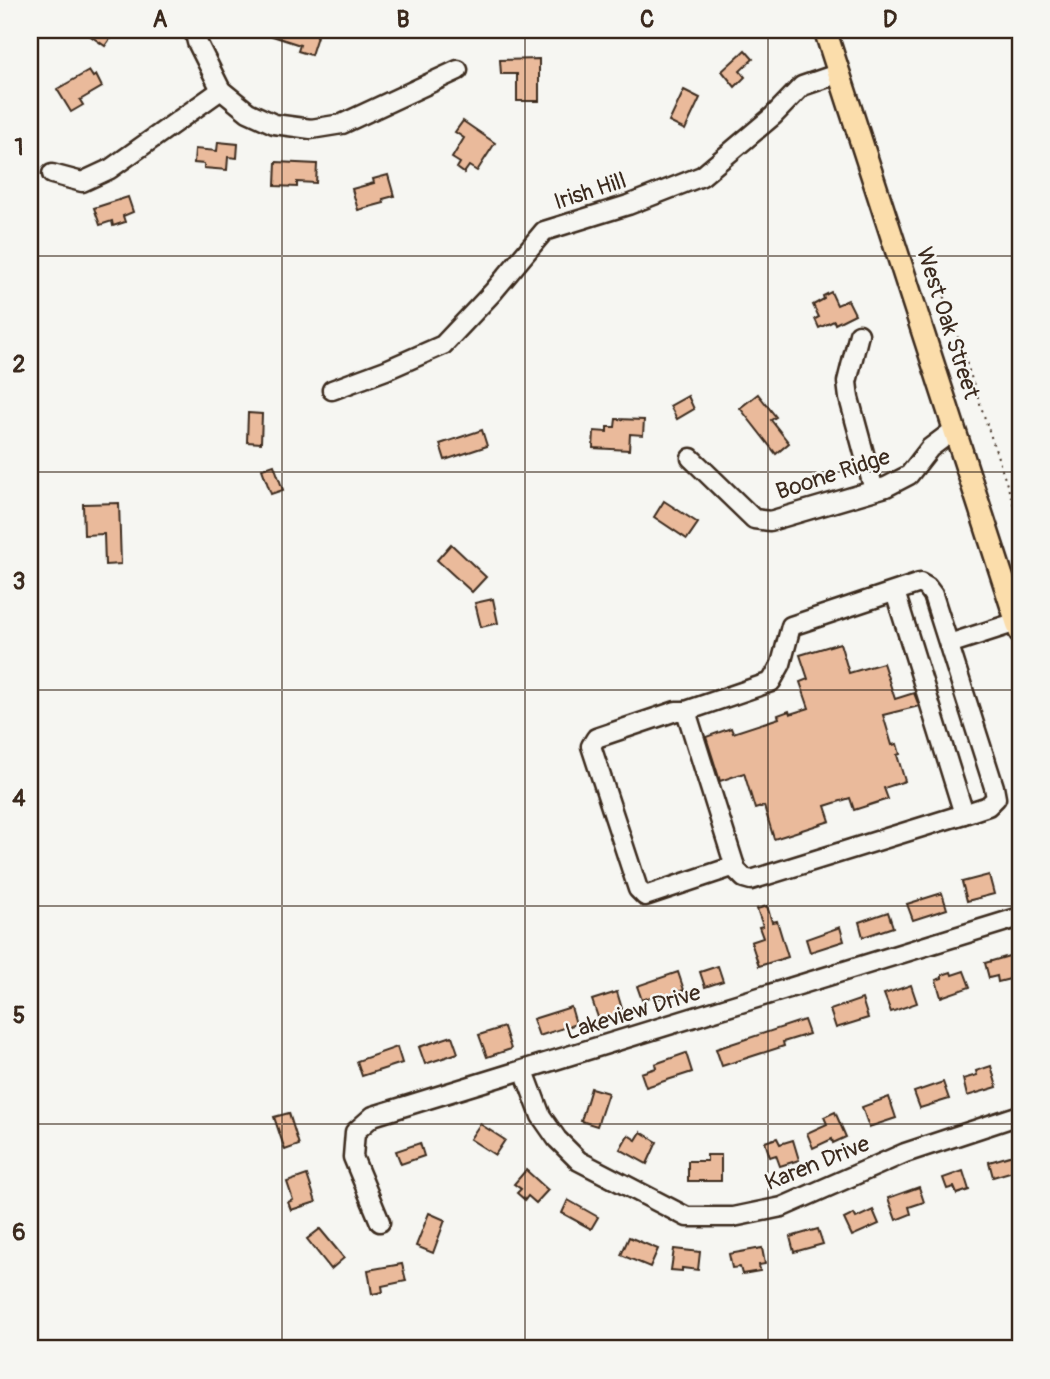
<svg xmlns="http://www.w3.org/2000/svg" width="1050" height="1379" font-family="Pangolin,sans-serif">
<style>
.building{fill:#eaba9b;stroke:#3b2a1e;stroke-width:2}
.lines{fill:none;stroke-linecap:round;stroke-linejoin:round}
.minor-casing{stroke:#3b2a1e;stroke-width:23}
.major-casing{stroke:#3b2a1e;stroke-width:26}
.path{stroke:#3b2a1e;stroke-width:2;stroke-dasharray:2 5;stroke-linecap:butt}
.minor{stroke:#f6f6f2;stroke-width:18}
.major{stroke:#fbddab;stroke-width:21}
.grid{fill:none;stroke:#3b2a1e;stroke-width:2;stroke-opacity:0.55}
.labels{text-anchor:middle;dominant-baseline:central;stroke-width:5;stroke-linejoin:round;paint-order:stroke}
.street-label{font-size:23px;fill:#3b2a1e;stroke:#f6f6f2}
.neatline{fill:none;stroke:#3b2a1e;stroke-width:2.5}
.grid-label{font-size:23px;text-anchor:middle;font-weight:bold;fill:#3b2a1e}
</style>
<rect width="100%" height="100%" fill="#f6f6f2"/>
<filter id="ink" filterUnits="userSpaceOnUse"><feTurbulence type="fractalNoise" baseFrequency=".0143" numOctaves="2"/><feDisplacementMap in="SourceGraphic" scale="14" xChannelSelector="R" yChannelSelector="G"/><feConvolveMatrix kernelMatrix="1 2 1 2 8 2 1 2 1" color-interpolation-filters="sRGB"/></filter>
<g filter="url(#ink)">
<g class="building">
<path d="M82 30H116L105 46Z"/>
<path d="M260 30H319L311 55 298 51 300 45 260 32Z"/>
<path d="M745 50 753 59 740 71 745 77 735 87 722 71Z"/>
<path d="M539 59V101H517V74H501L500 60Z"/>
<path d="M89 71 93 77 96 75 102 87 80 100 83 105 71 112 57 89Z"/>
<path d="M684 90 700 98 685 130 669 122Z"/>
<path d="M463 121 495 143 477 171 469 166 464 173 457 168 460 163 452 158 464 138 455 132Z"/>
<path d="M218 142 238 144 237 158 228 157 227 170 204 168V164L194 163 195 149 217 151Z"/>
<path d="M276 162 317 164 316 183 297 182V187L275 186Z"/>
<path d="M388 175 394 196 383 199 384 203 358 210 352 189 374 183 373 179Z"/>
<path d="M128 197 133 212 123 216 125 222 113 226 112 221 100 225 94 208Z"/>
<path d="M831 292 837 305 848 300 855 314 835 324 834 321 819 328 815 319 819 317 813 305 824 299 823 296Z"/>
<path d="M758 394 776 417 771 420 789 443 776 454 740 408Z"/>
<path d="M688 396 694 409 677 419 670 406Z"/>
<path d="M248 413 262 414 261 443 247 442Z"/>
<path d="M616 419 644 420 643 435 630 434 629 450 593 448 594 431 607 432V427H615Z"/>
<path d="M482 430 487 446 445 460 440 444Z"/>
<path d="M274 465 283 490 271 494 262 469Z"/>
<path d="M664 501 698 523 687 539 654 517Z"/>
<path d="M119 503 121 564 105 565 104 534 84 535 83 504Z"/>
<path d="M451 544 486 577 472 592 437 560Z"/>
<path d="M493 599 498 623 481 627 475 603Z"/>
<path d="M840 643 849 673 883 663 895 699 914 693 919 706 883 715 892 745 897 744 900 754 897 755 905 781 884 788 888 799 854 810 850 798 825 806 830 821 774 839 764 806 755 809 744 773 720 781 706 737 731 728 733 733 779 718 778 715 789 711 790 714 809 708 800 682 808 679 800 655Z"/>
<path d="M989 875 994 894 967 901 962 882Z"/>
<path d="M942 893 947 909 913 920 907 904Z"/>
<path d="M767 906 772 922 777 921 788 957 759 966 751 942 763 938 759 927 763 926 757 909Z"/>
<path d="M888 912 893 927 863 937 859 922Z"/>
<path d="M840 927 844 941 810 952 806 939Z"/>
<path d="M1016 954 1020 968 1012 971 1014 978 998 982 997 976 989 978 985 963Z"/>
<path d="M718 966 723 981 705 987 700 972Z"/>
<path d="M964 971 970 987 941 997 936 980 942 978V975L951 972 952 975Z"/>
<path d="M678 972 684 990 654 1000 653 996 642 1000 637 986Z"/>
<path d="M911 985 917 1003 891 1012 884 994Z"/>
<path d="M617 992 623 1012 599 1020 592 1000Z"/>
<path d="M862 999 868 1018 836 1028 830 1010Z"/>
<path d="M571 1007 576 1024 539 1036 533 1019Z"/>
<path d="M804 1020 809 1034 783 1042 784 1046 722 1066 716 1049Z"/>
<path d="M504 1027 511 1049 487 1057 479 1035Z"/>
<path d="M452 1036 458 1053 425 1064 419 1047Z"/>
<path d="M397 1047 402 1063 362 1076 357 1061Z"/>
<path d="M686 1053 692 1072 646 1087 641 1073 656 1068 655 1064Z"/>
<path d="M991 1066 997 1087 967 1096 963 1079 977 1075 976 1071Z"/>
<path d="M943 1082 949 1099 920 1108 914 1092Z"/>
<path d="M591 1088 608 1093 597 1126 581 1121Z"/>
<path d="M889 1097 896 1118 869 1127 862 1107Z"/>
<path d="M835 1112 846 1137 833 1143 832 1139 813 1148 807 1133 827 1124 824 1117Z"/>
<path d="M289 1113 299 1145 285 1150 274 1117Z"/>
<path d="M480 1124 505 1140 495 1155 470 1139Z"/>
<path d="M641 1132 657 1142 647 1164 620 1149 628 1135 636 1140Z"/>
<path d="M777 1138 780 1144 793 1140 799 1160 780 1166 776 1155 770 1157 765 1142Z"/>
<path d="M420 1143 424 1156 401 1164 396 1151Z"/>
<path d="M1020 1153V1169L993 1177 989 1162Z"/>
<path d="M707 1155H721V1181H688V1161H707Z"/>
<path d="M526 1170 548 1190 536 1203 528 1196 525 1200 517 1193 521 1189 514 1184Z"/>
<path d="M963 1171 969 1190 957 1194 954 1187 947 1189 943 1178Z"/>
<path d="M307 1175 316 1202 291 1210 288 1202 293 1200 287 1182Z"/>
<path d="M919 1187 924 1202 909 1207 911 1214 896 1220 888 1198Z"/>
<path d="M568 1200 598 1217 591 1229 562 1213Z"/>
<path d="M873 1210 879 1224 852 1236 844 1219 854 1214 856 1218Z"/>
<path d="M429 1213 445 1220 433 1253 416 1246Z"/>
<path d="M320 1229 344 1258 331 1269 307 1239Z"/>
<path d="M818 1229 823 1244 794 1252 790 1237Z"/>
<path d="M629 1237 658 1249 650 1267 621 1255Z"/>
<path d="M762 1248 765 1264 759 1265 760 1271 742 1274 740 1267 732 1268 729 1254Z"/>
<path d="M674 1249 700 1252 698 1270 682 1268V1271L671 1270Z"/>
<path d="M402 1264 406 1281 382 1286 383 1292 372 1294 368 1270Z"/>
</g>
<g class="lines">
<g class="minor-casing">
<g id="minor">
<path d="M194 30 197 42 221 90 248 112 274 124 311 129 342 124 458 70"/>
<path d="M52 174 82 182 110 169 221 90"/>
<path d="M859 334 847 382 849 398 874 490"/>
<path d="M332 390 386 370 443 345 493 292 544 231 628 205 702 176 773 116 802 86 840 73"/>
<path d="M691 458 754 519 770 521 886 487 909 475 930 448 954 430"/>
<path d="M920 583 927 587 933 595 994 787 996 798 988 806 964 814 751 880 744 878 736 870 686 711 771 682 781 664 791 626Z"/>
<path d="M895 592 964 814"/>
<path d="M949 644 1020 621"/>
<path d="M686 711H676L596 738 591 746 638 889 645 896 735 866"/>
<path d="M524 1071 541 1116 557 1139 579 1161 687 1217H733L782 1207 905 1153 1020 1115"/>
<path d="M380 1222 353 1157 355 1132 373 1116 1020 917"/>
</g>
</g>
<g class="major-casing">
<path id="major" d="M825 30 1020 632"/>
</g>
<path class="path" d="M929 250 1020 524"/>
<use href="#minor" class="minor"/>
<use href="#major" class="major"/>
</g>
</g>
<path class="grid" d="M282 30V1349M525 30V1349M768 30V1349M30 256H1020M30 472H1020M30 690H1020M30 906H1020M30 1124H1020"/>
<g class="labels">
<g class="street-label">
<text transform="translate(590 191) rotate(-18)">Irish Hill</text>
<text transform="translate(948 323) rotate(72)">West Oak Street</text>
<text transform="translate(833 474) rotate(-18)">Boone Ridge</text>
<text transform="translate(633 1012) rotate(-17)">Lakeview Drive</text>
<text transform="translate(817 1163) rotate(-22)">Karen Drive</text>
</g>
</g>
<rect width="1050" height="1379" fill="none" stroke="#f6f6f2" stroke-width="77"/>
<rect x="38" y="38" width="974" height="1302" class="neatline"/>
<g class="grid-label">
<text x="160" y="27">A</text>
<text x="403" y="27">B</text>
<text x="647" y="27">C</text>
<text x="890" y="27">D</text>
<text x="19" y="155">1</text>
<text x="19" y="372">2</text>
<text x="19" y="589">3</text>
<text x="19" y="806">4</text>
<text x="19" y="1023">5</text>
<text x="19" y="1240">6</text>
</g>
</svg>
